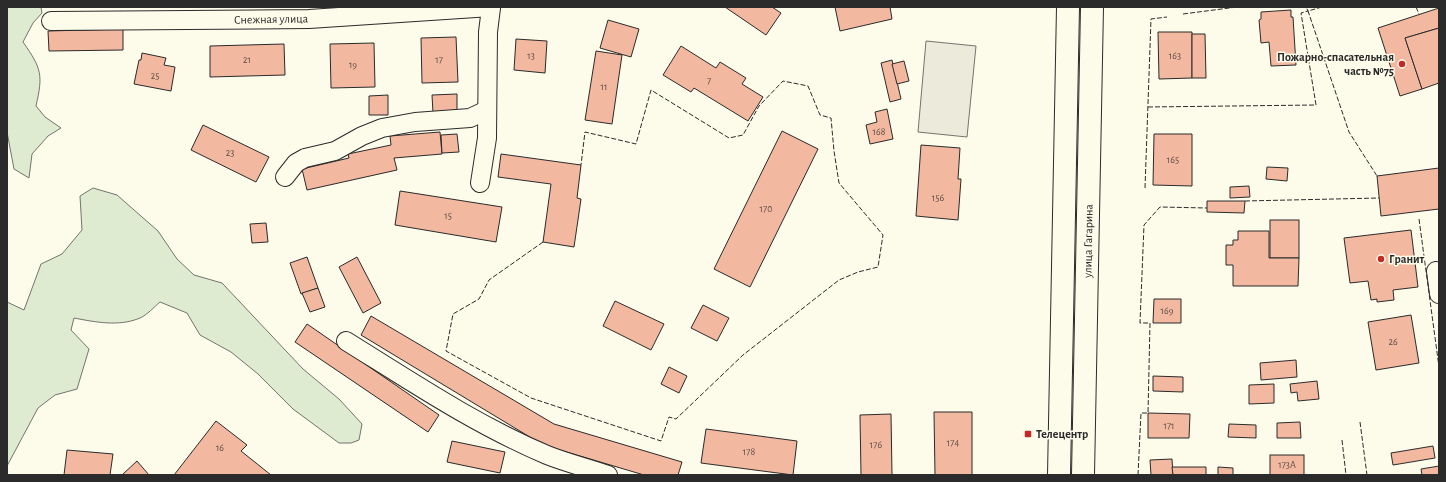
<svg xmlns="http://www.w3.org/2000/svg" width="1446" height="482" font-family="'Alegreya Sans',sans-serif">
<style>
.green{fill:#deebd1;stroke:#74746e}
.parking{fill:#eceadb;stroke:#74746e}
.building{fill:#f2b8a0;stroke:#2b2b2b}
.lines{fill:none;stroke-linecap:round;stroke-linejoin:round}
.minor-casing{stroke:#2b2b2b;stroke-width:20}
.primary-casing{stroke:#2b2b2b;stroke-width:24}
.minor{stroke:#fdfbea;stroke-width:18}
.primary{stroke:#fdfbea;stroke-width:22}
.fence{stroke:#2b2b2b;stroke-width:1;stroke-dasharray:5 2;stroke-linecap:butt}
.poi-dot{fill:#c62828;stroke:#fdfbea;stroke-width:1.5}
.labels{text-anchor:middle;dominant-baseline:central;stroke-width:3;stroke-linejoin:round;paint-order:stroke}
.number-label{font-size:10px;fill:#5d4e48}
.street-label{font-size:12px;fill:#2b2b2b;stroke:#fdfbea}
.poi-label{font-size:12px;font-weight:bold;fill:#2b2b2b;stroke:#fdfbea;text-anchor:start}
</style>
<rect width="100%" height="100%" fill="#fdfbea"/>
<g class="green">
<path d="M7 7H41L42 13 33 23 23 42C42 69 43 75 36 106L45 117 61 128 48 136 32 154 29 178 14 169 7 132Z"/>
<path d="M93 188 117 195 158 231 177 259 194 275 222 283 303 369 339 399 362 424 359 440 351 443H339L293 409 258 374 231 352 200 335 187 313 160 302C154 307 147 315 140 318 119 327 95 322 74 318L71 330 89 349 77 389 55 395 38 408 7 466V302L24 310 41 264 62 254 82 230 80 196Z"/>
</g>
<path class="parking" d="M926 41 976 46 967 137 918 132Z"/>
<g class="building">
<path d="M725 7H772L781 13 766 35Z"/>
<path d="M835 7H890L892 19 840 31Z"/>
<path d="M1439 8V28L1405 38 1422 89 1400 96 1378 28Z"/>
<path d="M1291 10V17H1293L1296 65 1271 66 1269 42 1261 43 1259 20 1261 19V12Z"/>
<path d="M608 20 639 29 631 57 600 48Z"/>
<path d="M1439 28V83L1422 89 1405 38Z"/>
<path d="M123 29V50L49 51 48 31Z"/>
<path d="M1158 32H1192V78L1159 79Z"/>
<path d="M1192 34H1205L1206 78H1192Z"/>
<path d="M456 37 458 82 422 83 421 38Z"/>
<path d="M516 39 547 41 545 73 514 70Z"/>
<path d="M374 43 375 87 331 88 330 44Z"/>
<path d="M284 44 285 75 210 77V46Z"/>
<path d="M681 46 716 68 720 62 746 78 742 84 763 97 748 121 694 88 691 92 663 75Z"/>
<path d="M596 51 622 55 612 124 585 120Z"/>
<path d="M142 53 166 58 164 65 175 67 171 91 134 84 139 60H141Z"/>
<path d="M892 60 901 99 890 102 881 63Z"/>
<path d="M904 61 909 81 897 84 892 64Z"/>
<path d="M457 94V113H433L432 95Z"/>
<path d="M388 95V115H369V96Z"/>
<path d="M887 109 893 139 870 144 866 125 877 122 875 112Z"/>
<path d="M203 125 269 157 256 182 191 150Z"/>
<path d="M782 131 818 149 750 287 714 269Z"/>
<path d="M440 132 442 154 394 158 397 170 307 190 302 169 349 158 348 154 391 145 390 136Z"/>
<path d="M457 134 459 152 442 153 441 135Z"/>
<path d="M1154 134H1192V186L1153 185Z"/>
<path d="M921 145 960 148 958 179H961L958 220 916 216Z"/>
<path d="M501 154 581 165 577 198 581 199 574 247 543 242 551 184 498 177Z"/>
<path d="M1267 167 1288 168 1287 181 1266 179Z"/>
<path d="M1439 168V209L1381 216 1377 176Z"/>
<path d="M1249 186 1250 197 1230 198V187Z"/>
<path d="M400 191 502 207 496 242 395 225Z"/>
<path d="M1207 201H1245L1244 213 1207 212Z"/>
<rect x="1270" y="220" width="29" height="38"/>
<path d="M266 223 268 242 252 243 250 224Z"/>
<path d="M1411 230 1418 287 1393 290 1394 300 1377 302V299L1371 300 1368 281 1350 283 1344 238Z"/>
<path d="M1238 231H1269V258H1299L1298 286H1233V265H1226V245H1233V240H1238Z"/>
<path d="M307 257 318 288 301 294 290 263Z"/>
<path d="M357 257 381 303 363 313 339 267Z"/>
<path d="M318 288 325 307 310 312 302 293Z"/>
<path d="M1154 299H1181V323H1153Z"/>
<path d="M615 301 664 324 651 350 603 326Z"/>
<path d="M703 305 729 318 717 341 691 328Z"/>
<path d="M1411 315 1419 363 1376 370 1368 322Z"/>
<path d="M371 316 554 424 682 462 678 475H644L543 445 361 335Z"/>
<path d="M307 324 439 415 428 432 295 342Z"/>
<path d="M1296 360 1297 377 1261 380 1260 363Z"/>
<path d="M669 367 687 376 679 393 661 384Z"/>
<path d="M1153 376 1183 377V392L1153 391Z"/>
<path d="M1317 381 1319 399 1298 401 1297 392 1291 393 1290 384Z"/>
<path d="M1274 384V403L1249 404V385Z"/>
<path d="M934 412H972V475H935Z"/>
<path d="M1148 413 1190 414 1189 438H1148Z"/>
<path d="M891 414 892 475H861L860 415Z"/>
<path d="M216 421 247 445 241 451 271 475H174Z"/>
<path d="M1300 422 1301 438H1277V423Z"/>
<path d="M1229 424 1256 425V438L1228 437Z"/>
<path d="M706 429 797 441 793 475 701 463Z"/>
<path d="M452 441 505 452 500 473 447 462Z"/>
<path d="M1433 446 1435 458 1393 465 1391 453Z"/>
<path d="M67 450 113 454 110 475H64Z"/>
<rect x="1270" y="455" width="34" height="20"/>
<path d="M1172 459 1173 475H1151L1150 460Z"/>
<path d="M137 461 149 475H122Z"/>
<path d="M1439 466V475H1422L1421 469Z"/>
<path d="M1172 467H1206V475H1173Z"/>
<path d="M1218 467 1233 468V475H1218Z"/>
</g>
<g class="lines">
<g class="minor-casing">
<g id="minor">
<path d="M51 21 309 19 491 7"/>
<path d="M285 177 296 163 305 158 335 151 362 136 382 128 415 122 470 118 487 110"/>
<path d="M480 183 487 138 488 32 491 8"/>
<path d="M1436 271 1439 294"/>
<path d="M346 341C412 382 476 425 547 455 567 463 588 468 608 475"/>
</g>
</g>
<g class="primary-casing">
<g id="primary">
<path d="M1059 475 1068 7"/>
<path d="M1083 475 1092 7"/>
</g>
</g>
<use href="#minor" class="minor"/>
<use href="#primary" class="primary"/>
<g class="fence">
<path d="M1322 7 1308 11 1349 132 1377 176"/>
<path d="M1416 7 1419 14"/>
<path d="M1183 14 1237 7"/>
<path d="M1148 107 1316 105 1301 13 1308 11 1306 7"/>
<path d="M1145 188 1151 19 1167 17"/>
<path d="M1245 201 1379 198"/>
<path d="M1419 219 1439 367"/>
<path d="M543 242 489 280 479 299 453 314 446 351 531 398 661 441 669 417 676 419 743 355 839 280 858 272 878 267 883 235 839 183 834 151 831 118 820 115 808 86 783 81 759 106 743 135 729 138 651 90 636 144 585 132 581 165"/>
<path d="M1360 422 1367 475"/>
<path d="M1342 440 1346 475"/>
<path d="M1138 475 1141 413H1148L1150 323H1140L1144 225 1160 207 1207 208"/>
</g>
</g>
<g class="poi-dot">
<circle cx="1402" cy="64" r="4"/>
<circle cx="1381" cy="259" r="4"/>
<rect x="1024" y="430" width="8" height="8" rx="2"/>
</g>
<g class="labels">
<g class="number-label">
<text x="531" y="56">13</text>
<text x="1175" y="56">163</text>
<text x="247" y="60">21</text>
<text x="439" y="60">17</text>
<text x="353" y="65">19</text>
<text x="155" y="76">25</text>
<text x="709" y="81">7</text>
<text x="604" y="87">11</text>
<text x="879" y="132">168</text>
<text x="230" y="153">23</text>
<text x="1173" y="160">165</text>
<text x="938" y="198">156</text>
<text x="766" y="209">170</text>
<text x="448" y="216">15</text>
<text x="1167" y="311">169</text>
<text x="1393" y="342">26</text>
<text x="1169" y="426">171</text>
<text x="953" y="443">174</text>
<text x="876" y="445">176</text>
<text x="220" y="448">16</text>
<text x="749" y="452">178</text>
<text x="1287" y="465">173А</text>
</g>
<g class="street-label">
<text transform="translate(271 19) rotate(-1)">Снежная улица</text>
<text transform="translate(1088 241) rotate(-89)">улица Гагарина</text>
</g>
<g class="poi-label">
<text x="1394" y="57" text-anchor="end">Пожарно-спасательная<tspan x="1394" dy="14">часть №75</tspan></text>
<text x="1389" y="259">Гранит</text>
<text x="1036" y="434">Телецентр</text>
</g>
</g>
<rect width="1446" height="482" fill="none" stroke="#2b2b2b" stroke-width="16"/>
</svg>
